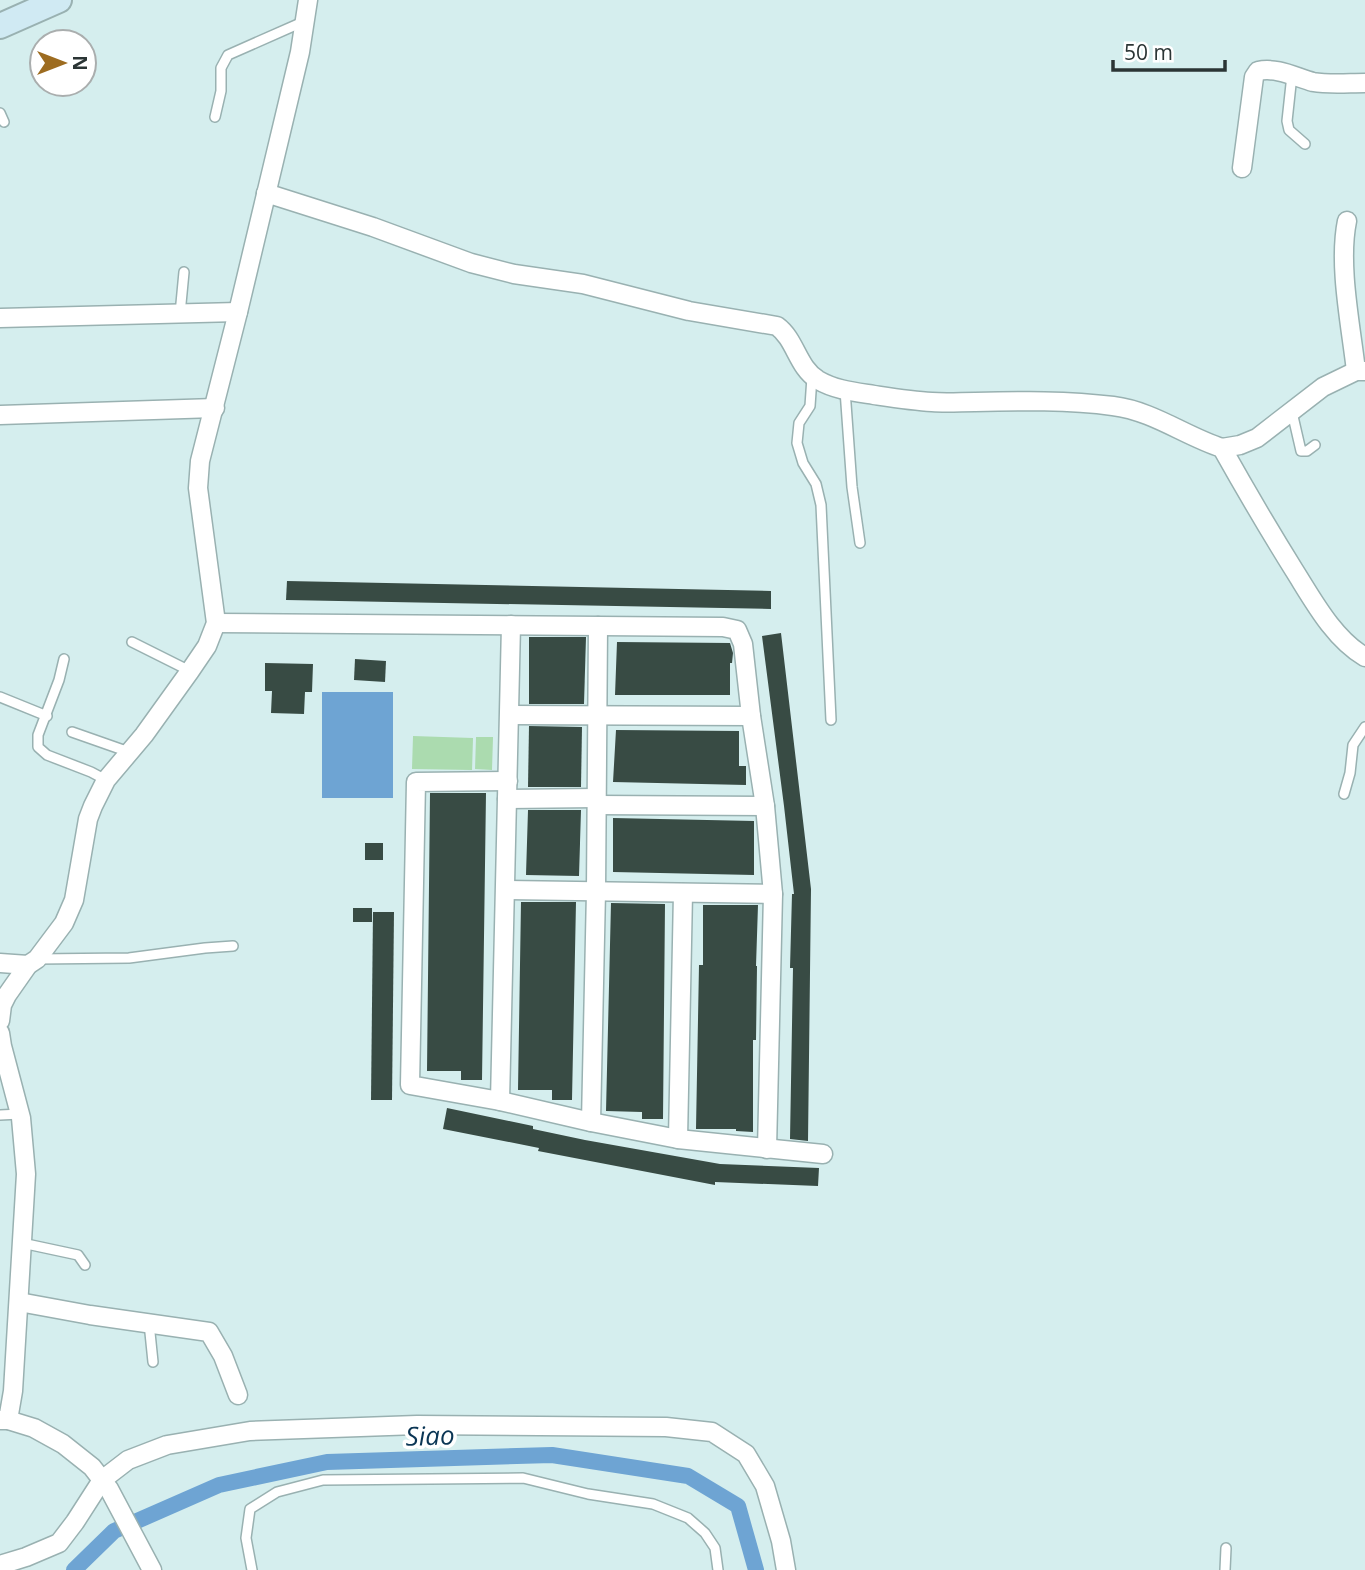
<svg xmlns="http://www.w3.org/2000/svg" width="1365" height="1570" font-family="'Open Sans',sans-serif">
<style>
.green{fill:#abdbaf}
.water{fill:#6ea4d3}
.lines{fill:none;stroke-linecap:round;stroke-linejoin:round}
.canal{stroke:#6ea4d3;stroke-width:16}
.building{fill:#384b44}
.service-casing{stroke:#99b1b1;stroke-width:12}
.minor-casing{stroke:#99b1b1;stroke-width:21}
.secondary-casing{stroke:#99b1b1;stroke-width:28}
.service{stroke:#fff;stroke-width:9}
.minor{stroke:#fff;stroke-width:18}
.secondary{stroke:#d0eaf3;stroke-width:24}
.labels{text-anchor:middle;dominant-baseline:central;stroke-width:7;stroke-linejoin:round;paint-order:stroke}
.water-label{font-size:26px;font-style:italic;fill:#0a3554;stroke:#fff}
</style>
<rect width="100%" height="100%" fill="#d5eeee"/>
<g class="green">
<path d="M413 736 473 738 472 770 412 769Z"/>
<path d="M476 737H493L492 770 475 769Z"/>
</g>
<rect class="water" x="322" y="692" width="71" height="106"/>
<g class="lines">
<path class="canal" d="M74 1570 114 1531 219 1485 327 1462 552 1455 688 1476 738 1506 756 1570"/>
</g>
<g class="building">
<path d="M287 581 771 591V609L286 600Z"/>
<path d="M781 633 811 889 808 1141 790 1139 793 968H790L792 894H794L784 806 762 636Z"/>
<path d="M529 637H586L584 704H529Z"/>
<path d="M617 642 730 643 733 653 732 663H730V695H615Z"/>
<path d="M355 659 386 661 385 682 354 680Z"/>
<path d="M265 663 313 664 312 692H305L304 714 271 713 272 691H265Z"/>
<path d="M529 726 582 727 581 787H528Z"/>
<path d="M616 730 739 731V766H746V785L613 782Z"/>
<path d="M430 793H486L482 1080H461V1071H427Z"/>
<path d="M528 810H581L579 876 526 875Z"/>
<path d="M613 818 754 821V875L613 872Z"/>
<rect x="365" y="843" width="18" height="17"/>
<path d="M521 902H576L572 1100H552V1090H518Z"/>
<path d="M611 903 665 904 663 1119H642V1112L606 1111Z"/>
<path d="M703 905H758L756 966H757L756 1040H753V1132L736 1131V1129H696L699 965H703Z"/>
<rect x="353" y="908" width="19" height="14"/>
<path d="M373 912H394L392 1100H371Z"/>
<path d="M447 1108 533 1126V1129L585 1140 720 1164 819 1168 818 1186 715 1182V1185L538 1151 539 1148 443 1129Z"/>
</g>
<g class="lines">
<g class="service-casing">
<g id="service">
<path d="M1292 75 1287 121 1289 130 1305 144"/>
<path d="M0 113 4 122"/>
<path d="M215 117 221 91V68L228 55 305 21"/>
<path d="M180 314 184 272"/>
<path d="M812 377 810 406 799 423 797 443 803 463 816 484 821 505 831 720"/>
<path d="M845 390 852 487 860 543"/>
<path d="M1292 412 1301 451H1307L1315 445"/>
<path d="M132 642 190 671"/>
<path d="M64 659 59 680 38 735V747L47 755 91 772 106 780"/>
<path d="M0 697 47 716"/>
<path d="M72 732 129 752"/>
<path d="M1344 794 1350 773 1353 745 1365 727"/>
<path d="M37 959 129 958 205 948 233 946"/>
<path d="M0 1115 20 1114"/>
<path d="M22 1243 78 1255 85 1265"/>
<path d="M149 1323 153 1362"/>
<path d="M252 1570 246 1538 250 1509 277 1492 323 1480 523 1478 588 1494 653 1504 688 1518 705 1533 715 1548 718 1570"/>
<path d="M1225 1570 1226 1548"/>
</g>
</g>
<g class="minor-casing">
<g id="minor">
<path d="M1242 168 1254 77 1258 71C1277 67 1295 77 1313 82 1330 85 1348 83 1365 83"/>
<path d="M266 193 373 227 471 263 514 274 583 284 689 311 777 326C796 340 797 367 818 380 835 390 855 392 874 395 894 398 913 401 932 402 946 403 961 402 975 402 1021 401 1068 400 1113 406 1153 411 1185 436 1222 448 1245 489 1269 530 1294 570 1313 600 1333 638 1365 657"/>
<path d="M1347 221C1338 265 1351 326 1356 371"/>
<path d="M0 318 238 312"/>
<path d="M0 415 215 408"/>
<path d="M1222 448 1240 445 1257 438 1323 387 1356 371H1365"/>
<path d="M216 623 723 627 737 630 743 644 751 716 765 806 773 894 767 1149"/>
<path d="M510 715 751 716"/>
<path d="M508 781 416 782 410 1085 500 1101 591 1122 678 1139 823 1154"/>
<path d="M507 799 596 798"/>
<path d="M597 805 765 806"/>
<path d="M506 890 773 894"/>
<path d="M0 963 28 965"/>
<path d="M0 1021 2 1005 7 995 28 965 37 959 64 923 74 900 88 819 93 806 106 780 144 735 190 671 207 646 216 623 198 488 200 461 238 312 300 52 308 0"/>
<path d="M0 1033 2 1046 21 1118 26 1174 13 1391 8 1420"/>
<path d="M500 1101 511 625"/>
<path d="M591 1122 596 891 598 626"/>
<path d="M678 1139 683 893"/>
<path d="M19 1302 90 1315 209 1332 223 1356 238 1395"/>
<path d="M0 1420H8L34 1428 63 1444 92 1467 109 1489 152 1570"/>
<path d="M0 1565 26 1557 59 1543 75 1522 102 1480 128 1460 167 1445 250 1431 417 1425 666 1427 712 1432 746 1454 765 1486 781 1541 786 1570"/>
</g>
</g>
<g class="secondary-casing">
<path id="secondary" d="M0 26 59 0"/>
</g>
<use href="#service" class="service"/>
<use href="#minor" class="minor"/>
<use href="#secondary" class="secondary"/>
</g>
<g class="labels">
<g class="water-label">
<text transform="translate(430 1435) rotate(-2)">Siao</text>
</g>
</g>
<g transform="translate(63 63) rotate(90)"><circle r="33" fill="#ffffff" stroke="#aaaeae" stroke-width="2"/>
<path d="M0-5L12 26L0 18L-12 26Z" fill="#9d6c20"/>
<text y="-10" font-size="19" font-weight="bold" text-anchor="middle" fill="#2b3535">N</text>
</g>
<path d="M1113 60v10h112v-10" fill="none" stroke="#2b3535" stroke-width="3.5"/>
<text x="1124" y="60" font-size="21" fill="#2b3535" stroke="#ffffff" stroke-width="5" paint-order="stroke">50 m</text>
</svg>
